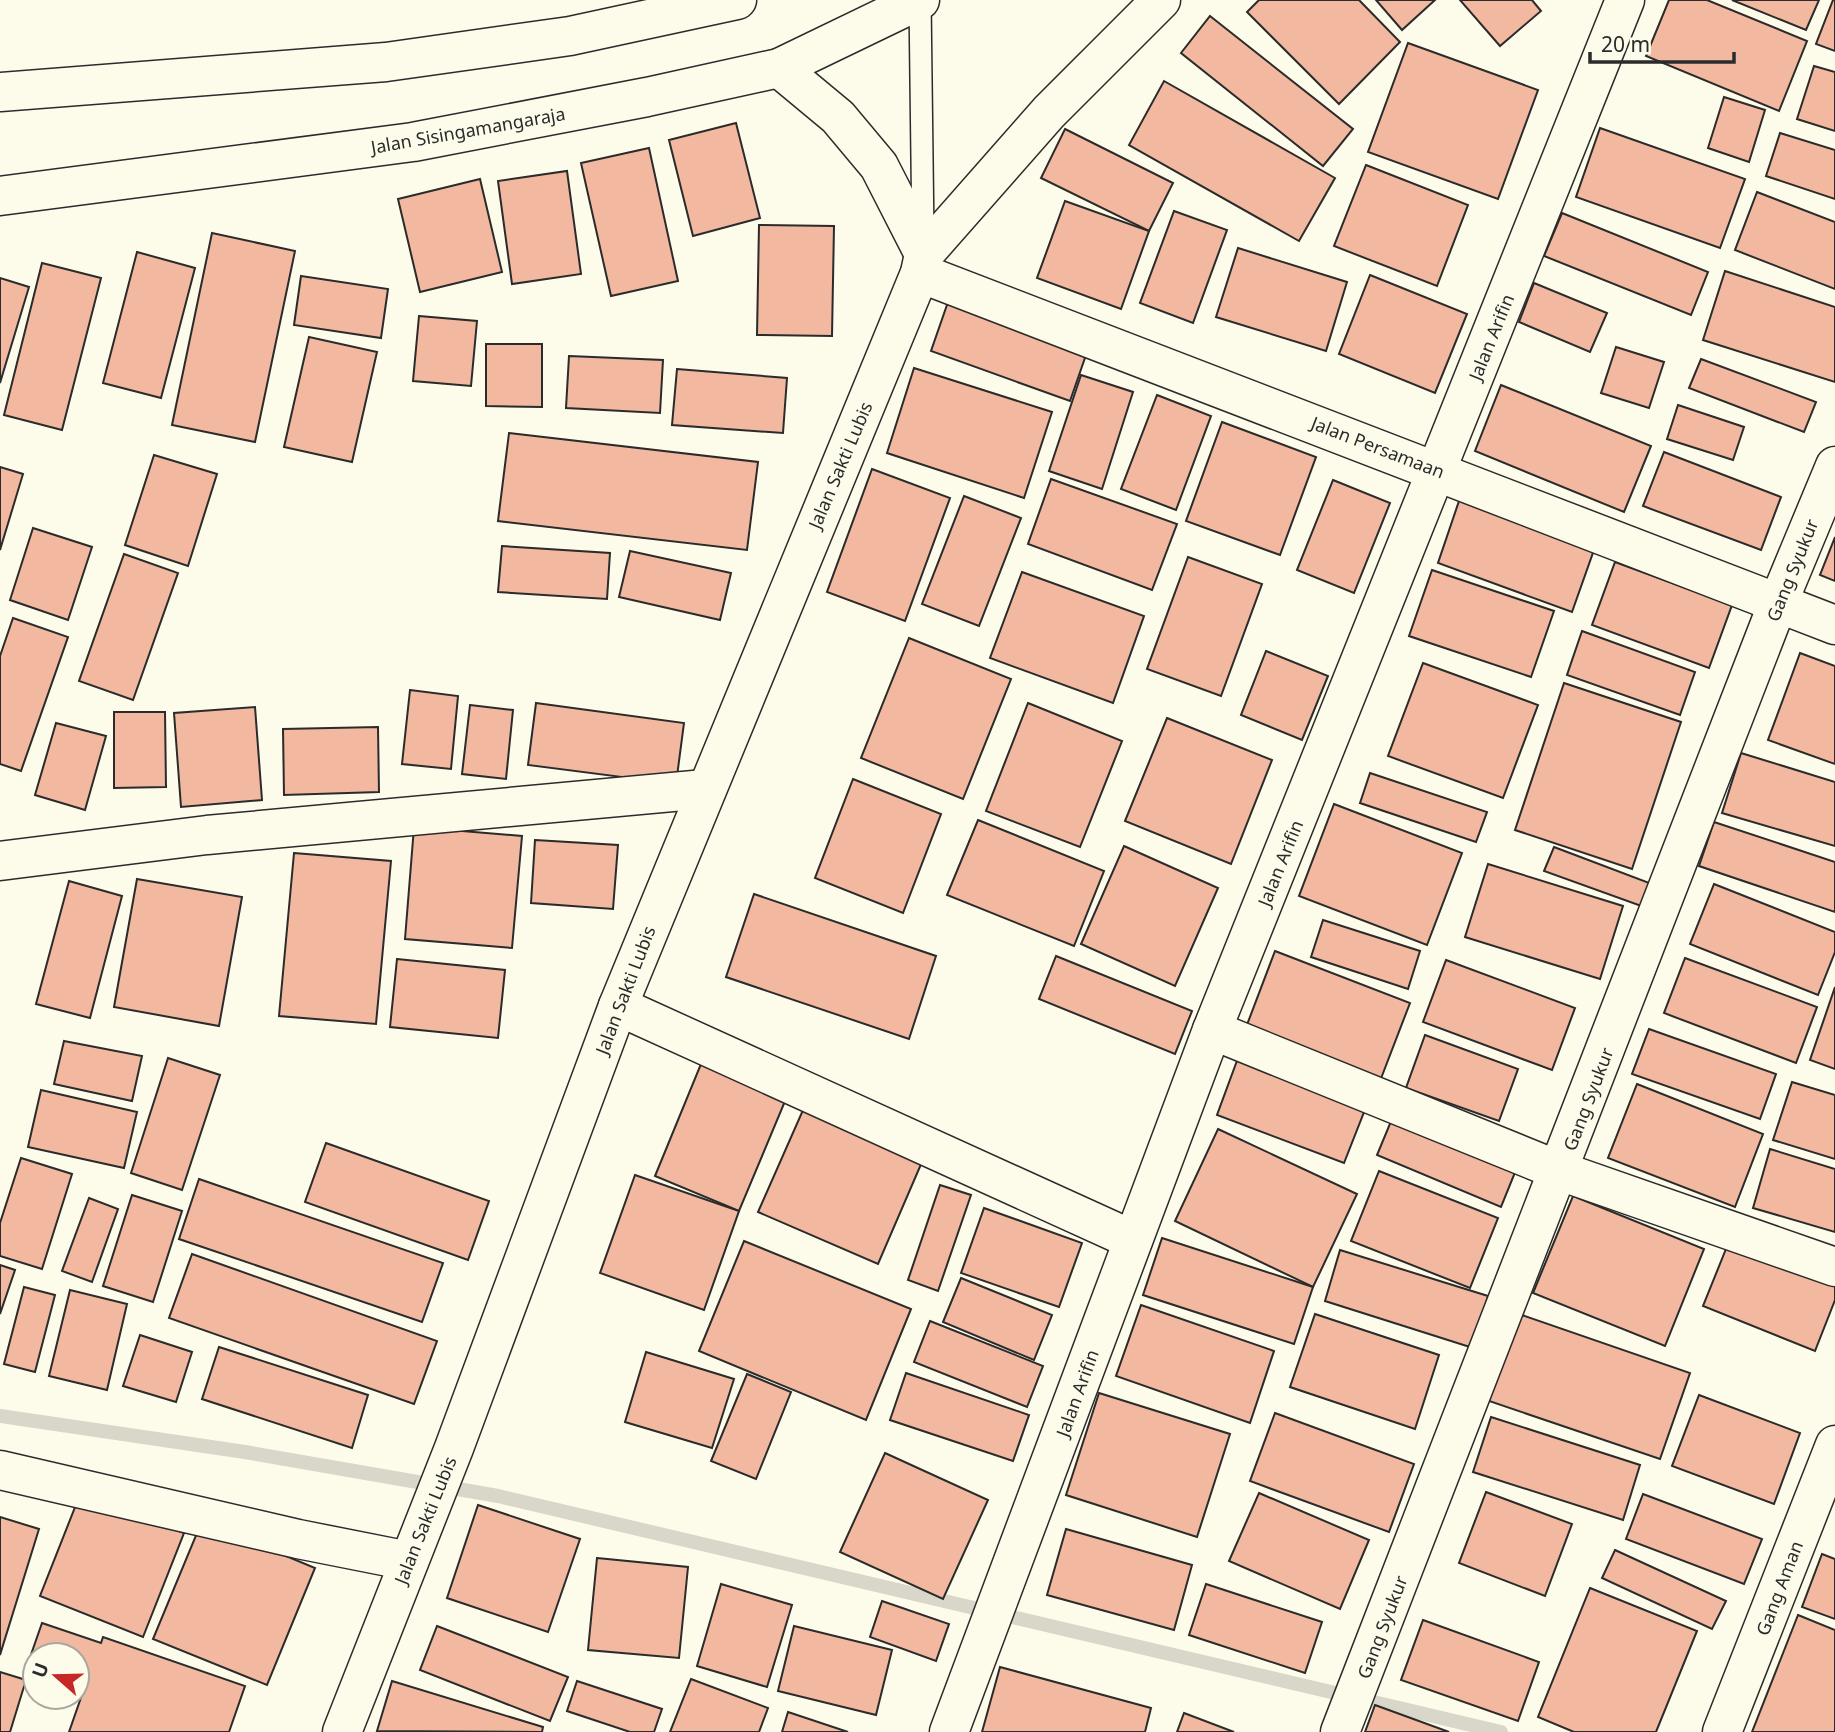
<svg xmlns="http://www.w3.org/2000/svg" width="1835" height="1732" font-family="'Noto Sans',sans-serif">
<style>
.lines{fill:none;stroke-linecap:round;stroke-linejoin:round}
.stream{stroke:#d8d7c9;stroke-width:14}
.building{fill:#f2b8a0;stroke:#2b2b2b;stroke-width:2}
.lane-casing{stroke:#2b2b2b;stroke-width:24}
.street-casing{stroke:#2b2b2b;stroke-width:41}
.secondary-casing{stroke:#2b2b2b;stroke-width:41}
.primary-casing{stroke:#2b2b2b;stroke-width:41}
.lane{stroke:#fdfbea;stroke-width:21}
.street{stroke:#fdfbea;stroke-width:38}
.secondary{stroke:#fdfbea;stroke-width:38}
.primary{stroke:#fdfbea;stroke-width:38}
.labels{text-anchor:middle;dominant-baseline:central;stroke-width:5;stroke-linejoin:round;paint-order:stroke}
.street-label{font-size:18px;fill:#2b2b2b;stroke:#fdfbea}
</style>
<rect width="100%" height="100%" fill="#fdfbea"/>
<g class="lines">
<path class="stream" d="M0 1416 245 1452 498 1496 1501 1732"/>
</g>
<g class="building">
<path d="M1259 0H1359L1400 42 1339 104 1247 12Z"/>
<path d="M1376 0H1435L1402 30Z"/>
<path d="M1460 0H1532L1541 11 1500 46Z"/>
<path d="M1669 0H1707L1807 41 1779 111 1646 56Z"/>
<path d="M1732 0H1819L1806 30Z"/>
<path d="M1833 0H1835V51L1816 44Z"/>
<path d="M1210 16 1353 129 1323 166 1181 53Z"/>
<path d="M1408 43 1538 90 1498 199 1368 152Z"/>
<path d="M1814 66 1835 72V131L1797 119Z"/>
<path d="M1164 81 1335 178 1299 241 1129 145Z"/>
<path d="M1724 97 1765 110 1749 162 1708 148Z"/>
<path d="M736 123 760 218 693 236 669 140Z"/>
<path d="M1600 128 1745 179 1720 248 1576 197Z"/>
<path d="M1065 129 1173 183 1149 231 1041 178Z"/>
<path d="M1780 133 1835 150V199L1766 176Z"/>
<path d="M649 148 678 281 611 296 581 163Z"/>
<path d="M1366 165 1468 205 1437 286 1334 246Z"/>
<path d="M567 171 581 274 512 284 498 181Z"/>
<path d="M480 179 502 272 420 292 398 199Z"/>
<path d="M1757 192 1835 222V289L1735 250Z"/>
<path d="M1065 201 1149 231 1121 309 1037 278Z"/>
<path d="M1174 211 1227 230 1193 323 1140 303Z"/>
<path d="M1562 213 1708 272 1691 315 1544 256Z"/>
<path d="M759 225 834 226 832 336 757 335Z"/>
<path d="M212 233 295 251 255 442 172 425Z"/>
<path d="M1238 248 1347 282 1326 351 1216 317Z"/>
<path d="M137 252 195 268 161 398 103 383Z"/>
<path d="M42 263 101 278 62 430 4 415Z"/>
<path d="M1725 271 1835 307V382L1703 340Z"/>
<path d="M1370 275 1467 314 1435 393 1339 354Z"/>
<path d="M301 276 388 289 381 338 294 325Z"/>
<path d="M0 278 29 287 0 383Z"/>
<path d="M1534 283 1607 313 1590 352 1519 322Z"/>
<path d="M948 302 1087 352 1070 401 931 351Z"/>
<path d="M419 316 477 321 471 386 413 381Z"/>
<path d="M309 337 377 352 352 462 284 447Z"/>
<path d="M486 344H542V407L486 406Z"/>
<path d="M1616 347 1664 362 1649 408 1601 393Z"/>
<path d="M569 356 663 360 660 413 566 408Z"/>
<path d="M1701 359 1816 402 1804 432 1689 388Z"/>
<path d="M914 368 1052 412 1024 498 887 453Z"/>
<path d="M677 369 787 378 783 433 672 425Z"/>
<path d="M1081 375 1133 392 1102 489 1049 471Z"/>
<path d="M1501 385 1651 446 1624 512 1475 451Z"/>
<path d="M1157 395 1211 416 1176 510 1121 489Z"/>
<path d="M1678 405 1744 427 1733 460 1667 439Z"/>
<path d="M1222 422 1316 457 1280 555 1186 521Z"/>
<path d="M509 433 758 462 747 550 498 521Z"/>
<path d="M1664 452 1781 497 1761 550 1643 506Z"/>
<path d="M154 455 217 474 188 566 125 545Z"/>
<path d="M0 467 23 474 0 550Z"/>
<path d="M872 469 950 498 905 621 827 592Z"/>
<path d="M1051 479 1177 524 1152 590 1028 544Z"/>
<path d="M1333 480 1390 503 1354 593 1297 570Z"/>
<path d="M964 496 1021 518 979 626 922 604Z"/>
<path d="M1460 498 1595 547 1572 612 1438 563Z"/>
<path d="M33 528 92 547 68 620 10 600Z"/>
<path d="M1835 537V581L1820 575Z"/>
<path d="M502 546 610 553 607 599 498 592Z"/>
<path d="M630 551 731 573 720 620 619 597Z"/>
<path d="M124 554 178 573 133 700 79 681Z"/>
<path d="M1188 557 1262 584 1221 696 1147 669Z"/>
<path d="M1615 562 1732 605 1709 668 1592 625Z"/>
<path d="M1432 570 1554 611 1531 677 1409 636Z"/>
<path d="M1022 572 1144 616 1113 703 990 658Z"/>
<path d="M13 618 68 637 21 771 0 764V656Z"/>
<path d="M1582 631 1695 672 1680 715 1567 675Z"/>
<path d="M909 638 1011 679 963 799 861 758Z"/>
<path d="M1266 651 1328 676 1302 740 1241 715Z"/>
<path d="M1800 653 1835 666V764L1768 740Z"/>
<path d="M1423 663 1538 705 1503 798 1388 756Z"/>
<path d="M1564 683 1681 722 1632 869 1515 830Z"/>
<path d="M410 690 458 696 451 769 402 764Z"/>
<path d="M536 703 684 723 676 784 528 765Z"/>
<path d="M1028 703 1122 741 1080 847 986 811Z"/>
<path d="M470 705 513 710 506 779 462 774Z"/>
<path d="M255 707 262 800 181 807 174 713Z"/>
<path d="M114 712H165L166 787 114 788Z"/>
<path d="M1167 718 1272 760 1231 864 1125 821Z"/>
<path d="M56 723 106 736 85 810 35 795Z"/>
<path d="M378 727 379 792 284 795 283 729Z"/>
<path d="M1741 753 1835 782V846L1722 813Z"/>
<path d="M1370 773 1487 812 1476 842 1360 803Z"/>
<path d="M853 779 941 814 903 913 815 878Z"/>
<path d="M1334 804 1462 853 1427 945 1299 896Z"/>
<path d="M978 820 1104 871 1074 946 947 895Z"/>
<path d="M1714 822 1835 862V912L1699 866Z"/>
<path d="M414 827 522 836 512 948 405 939Z"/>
<path d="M535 840 618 845 613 909 531 903Z"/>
<path d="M1124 846 1218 888 1175 986 1081 944Z"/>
<path d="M1554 847 1652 884 1644 907 1544 871Z"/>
<path d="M294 853 391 861 376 1024 279 1016Z"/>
<path d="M1488 864 1623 906 1600 979 1465 937Z"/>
<path d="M137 879 242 897 219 1026 114 1007Z"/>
<path d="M69 881 122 896 90 1018 36 1004Z"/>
<path d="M1714 884 1835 932V952L1818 995 1690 944Z"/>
<path d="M754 894 936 956 909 1039 726 977Z"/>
<path d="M1323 920 1420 951 1408 989 1311 957Z"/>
<path d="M1275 951 1410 1003 1380 1081 1245 1030Z"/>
<path d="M1056 956 1192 1011 1175 1054 1039 999Z"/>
<path d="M1685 958 1817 1007 1796 1063 1664 1013Z"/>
<path d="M397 959 505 970 498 1038 390 1027Z"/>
<path d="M1446 960 1575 1008 1552 1070 1423 1022Z"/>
<path d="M1835 987V1069L1810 1060Z"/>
<path d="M1649 1029 1776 1074 1760 1119 1632 1074Z"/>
<path d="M1425 1035 1518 1069 1499 1121 1406 1088Z"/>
<path d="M64 1041 142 1056 132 1101 54 1084Z"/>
<path d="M168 1058 220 1075 182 1190 131 1173Z"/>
<path d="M1238 1058 1366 1107 1344 1163 1217 1115Z"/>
<path d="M703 1059 788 1094 739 1211 655 1176Z"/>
<path d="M1792 1082 1835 1095V1159L1773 1140Z"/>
<path d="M1637 1084 1763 1134 1735 1207 1608 1158Z"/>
<path d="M41 1090 137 1112 124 1168 28 1147Z"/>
<path d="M803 1110 922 1162 878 1264 758 1212Z"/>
<path d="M1394 1114 1518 1165 1501 1207 1377 1155Z"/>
<path d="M1218 1129 1357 1194 1313 1287 1175 1221Z"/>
<path d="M326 1143 489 1201 468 1260 305 1202Z"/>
<path d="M1770 1149 1835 1169V1232L1753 1208Z"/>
<path d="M21 1158 72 1174 42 1269 0 1256V1223Z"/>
<path d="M1379 1171 1498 1218 1470 1288 1351 1241Z"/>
<path d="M635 1175 739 1211 704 1310 600 1273Z"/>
<path d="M199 1179 443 1263 422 1322 179 1239Z"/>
<path d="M940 1185 971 1195 938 1291 908 1280Z"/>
<path d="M132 1195 182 1211 153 1302 103 1286Z"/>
<path d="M1573 1196 1704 1249 1665 1346 1533 1293Z"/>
<path d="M89 1198 118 1209 92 1282 62 1271Z"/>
<path d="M984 1208 1082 1243 1059 1307 961 1273Z"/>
<path d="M1732 1234 1835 1276V1300L1815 1351 1703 1306Z"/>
<path d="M1162 1238 1313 1287 1294 1344 1143 1295Z"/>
<path d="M744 1241 911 1309 866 1420 699 1351Z"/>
<path d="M1340 1250 1488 1296 1473 1348 1325 1301Z"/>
<path d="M192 1254 437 1341 414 1404 169 1318Z"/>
<path d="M0 1265 15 1270 0 1314Z"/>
<path d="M961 1278 1052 1315 1034 1360 943 1322Z"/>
<path d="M24 1287 55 1295 35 1372 4 1364Z"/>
<path d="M70 1290 127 1304 107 1390 49 1376Z"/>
<path d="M1141 1305 1274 1351 1250 1423 1116 1376Z"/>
<path d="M1315 1314 1439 1355 1415 1429 1290 1387Z"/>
<path d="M1519 1314 1690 1373 1660 1459 1489 1401Z"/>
<path d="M930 1321 1043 1366 1027 1407 914 1362Z"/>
<path d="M140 1335 192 1352 176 1402 123 1386Z"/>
<path d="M219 1347 368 1395 352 1448 202 1399Z"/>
<path d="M646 1352 734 1379 712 1448 625 1422Z"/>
<path d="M906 1373 1029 1415 1013 1461 890 1420Z"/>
<path d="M747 1374 791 1392 756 1479 711 1461Z"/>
<path d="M1099 1393 1230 1434 1197 1537 1066 1495Z"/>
<path d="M1699 1395 1800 1433 1774 1504 1672 1466Z"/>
<path d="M1275 1413 1414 1464 1389 1532 1250 1481Z"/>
<path d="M1491 1417 1640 1465 1623 1520 1473 1472Z"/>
<path d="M885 1453 988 1500 943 1599 840 1552Z"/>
<path d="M81 1492 184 1533 143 1637 40 1596Z"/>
<path d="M1486 1492 1572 1524 1545 1596 1459 1563Z"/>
<path d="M1259 1493 1369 1540 1340 1609 1229 1561Z"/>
<path d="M1643 1494 1762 1539 1744 1584 1626 1539Z"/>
<path d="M478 1505 580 1539 548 1632 447 1598Z"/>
<path d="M0 1517 39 1529 0 1655Z"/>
<path d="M202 1521 315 1568 267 1685 153 1639Z"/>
<path d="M1066 1529 1192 1565 1174 1630 1047 1595Z"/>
<path d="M1615 1550 1726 1601 1712 1629 1602 1578Z"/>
<path d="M1822 1554 1835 1559V1619L1802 1607Z"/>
<path d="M597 1558 688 1567 679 1658 588 1650Z"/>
<path d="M721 1584 792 1605 767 1687 697 1666Z"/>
<path d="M1206 1584 1322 1622 1305 1673 1189 1635Z"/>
<path d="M1590 1588 1697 1631 1656 1732H1574L1538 1717Z"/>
<path d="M882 1601 949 1624 936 1661 870 1637Z"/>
<path d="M1798 1615 1835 1630V1732H1752Z"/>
<path d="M1423 1620 1539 1662 1518 1721 1401 1680Z"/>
<path d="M42 1623 101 1643 103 1637 245 1686 229 1732H69L85 1686 77 1683V1655H35V1668L27 1666Z"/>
<path d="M437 1626 568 1677 550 1721 420 1670Z"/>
<path d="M794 1626 892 1650 876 1715 778 1691Z"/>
<path d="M1000 1667 1151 1708 1145 1732H982Z"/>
<path d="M0 1672 26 1680 10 1732H0Z"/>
<path d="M691 1679 768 1708 759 1732H670Z"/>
<path d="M392 1681 543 1727 542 1732 377 1731Z"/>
<path d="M577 1681 662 1709 654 1732H630L567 1711Z"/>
<path d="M1375 1705 1449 1732H1365Z"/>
<path d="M788 1712 848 1732H782Z"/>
<path d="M1184 1713 1234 1732H1177Z"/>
</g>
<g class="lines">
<g class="lane-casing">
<path id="lane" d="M920 0 923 238"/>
</g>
<g class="street-casing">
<g id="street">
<path d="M920 273 1835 625"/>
<path d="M0 861 207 835 705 789"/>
<path d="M618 1006 1133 1240"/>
<path d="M1212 1030 1560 1171 1835 1267"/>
<path d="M0 1470 298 1539 409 1561"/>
<path d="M949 1732 1212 1030 1625 0"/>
<path d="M1340 1732 1778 603 1835 466"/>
<path d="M1722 1732 1835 1445"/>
</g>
</g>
<g class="secondary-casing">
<g id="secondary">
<path d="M779 68 838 117 879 166 924 254"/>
<path d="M342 1732 454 1448 618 1006 920 273 924 254 1049 112 1161 0"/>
</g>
</g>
<g class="primary-casing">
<g id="primary">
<path d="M0 92 386 62 570 36 737 0"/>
<path d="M0 196 413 142 647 97 779 68 920 0"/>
</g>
</g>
<use href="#lane" class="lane"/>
<use href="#street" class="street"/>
<use href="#secondary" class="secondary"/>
<use href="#primary" class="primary"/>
</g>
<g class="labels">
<g class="street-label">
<text transform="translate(468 130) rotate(-10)">Jalan Sisingamangaraja</text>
<text transform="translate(1491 337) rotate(-68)">Jalan Arifin</text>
<text transform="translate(1378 447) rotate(21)">Jalan Persamaan</text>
<text transform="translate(840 465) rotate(-67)">Jalan Sakti Lubis</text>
<text transform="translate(1792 570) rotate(-68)">Gang Syukur</text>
<text transform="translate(1280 863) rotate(-68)">Jalan Arifin</text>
<text transform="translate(625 990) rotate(-69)">Jalan Sakti Lubis</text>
<text transform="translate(1588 1099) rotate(-69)">Gang Syukur</text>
<text transform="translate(1077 1393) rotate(-70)">Jalan Arifin</text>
<text transform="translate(425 1520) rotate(-68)">Jalan Sakti Lubis</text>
<text transform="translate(1779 1588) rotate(-69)">Gang Aman</text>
<text transform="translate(1382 1627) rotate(-69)">Gang Syukur</text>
</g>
</g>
<g transform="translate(56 1676) rotate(290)"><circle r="33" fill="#fdfbea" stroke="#a9a89e" stroke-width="2"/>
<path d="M0-5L12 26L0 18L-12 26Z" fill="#c62828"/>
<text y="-10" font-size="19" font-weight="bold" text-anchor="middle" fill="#2b2b2b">U</text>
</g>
<path d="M1590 52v10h144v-10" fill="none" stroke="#2b2b2b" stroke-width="3.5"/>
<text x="1601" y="52" font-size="21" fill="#2b2b2b" stroke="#fdfbea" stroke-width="5" paint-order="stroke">20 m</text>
</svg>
